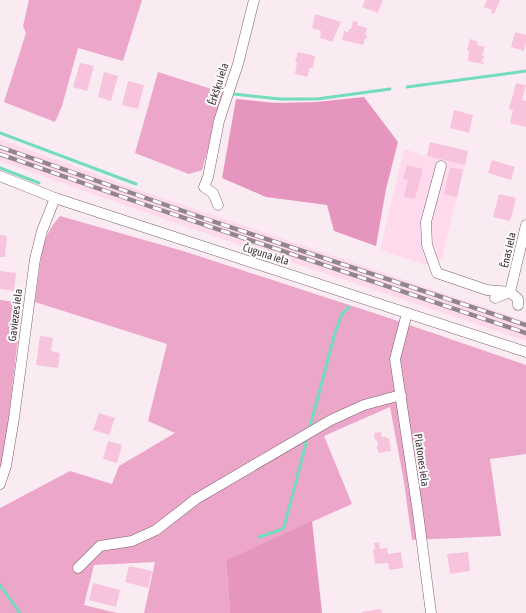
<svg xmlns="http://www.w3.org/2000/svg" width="526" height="613" font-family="'Asap Condensed',sans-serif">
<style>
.built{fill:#ffdaec}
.green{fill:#eca6ca}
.forest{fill:#e695bf}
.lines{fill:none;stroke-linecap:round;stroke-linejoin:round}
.stream{stroke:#72dcbc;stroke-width:3}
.building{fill:#f7c3dd}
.minor-casing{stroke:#7e5e6e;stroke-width:11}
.minor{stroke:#fff;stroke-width:10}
.rail-casing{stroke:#94858c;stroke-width:4.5}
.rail{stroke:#fdfdfd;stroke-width:3;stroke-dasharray:9;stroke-linecap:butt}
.labels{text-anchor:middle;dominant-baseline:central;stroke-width:4;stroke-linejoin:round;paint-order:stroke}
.street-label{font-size:11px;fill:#403138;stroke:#fdfdfd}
</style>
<rect width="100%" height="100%" fill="#faebf2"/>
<g class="built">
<path d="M0 139 141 191 526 321V341L166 220 0 161Z"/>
<path d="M404 149 427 156 465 165 442 258 425 265 380 250Z"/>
</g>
<g class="green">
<path d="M29 0H142L123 61 78 48 62 106 55 122 4 102 26 33 23 26Z"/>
<path d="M158 72 224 93 202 170 189 174 135 153Z"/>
<path d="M60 216 183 251 386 317 526 365V454L490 459 501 536 412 540 404 482 390 407 324 436 352 504 226 560 230 613H144L155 562 94 565 84 605 117 613H0V508L70 471 112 484 119 466 175 433 148 421 167 344 35 302 43 243 52 226Z"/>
<path d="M0 300 22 303 3 468 0 473Z"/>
</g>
<g class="forest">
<path d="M364 97 398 142 386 189 376 246 334 231 327 205 266 197 222 178 236 99 276 103 316 102Z"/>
<path d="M312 521 322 613H230L226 560Z"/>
</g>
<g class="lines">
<g class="stream">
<path d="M407 87 526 71"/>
<path d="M234 94 280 99H317L390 89"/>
<path d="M0 133 136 184"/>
<path d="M0 168 39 183"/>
<path d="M310 427 335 333 342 314 349 307"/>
<path d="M259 537 280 530 284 527 307 439"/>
<path d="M0 585 20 613"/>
</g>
</g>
<g class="building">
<path d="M365 0H383L378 13 362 7Z"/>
<path d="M487 0H500L494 14 491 13 492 10 484 7Z"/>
<path d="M315 14 341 22 332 42 320 38 321 31 312 28Z"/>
<path d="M353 21 358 22 357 25 367 28 365 35H367V39L365 38 363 45 342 40 344 31 348 32 349 29H351Z"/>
<path d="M515 32 526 35V42L524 51 511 47Z"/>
<path d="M470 39 478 42 477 45 485 47 482 55 484 56 482 62H484V64L468 61 469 51 467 50Z"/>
<path d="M298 52 315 56 313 68H310L307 77 295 74 297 62H295Z"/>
<path d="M80 63 94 66 87 91 73 87Z"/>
<path d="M104 72 118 76 111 101 98 97Z"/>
<path d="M128 81 144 85 138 109 122 105Z"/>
<path d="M516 83 526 85 522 100 526 101V127L510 123 513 110 509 109Z"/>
<path d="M454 110 473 115 469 133 450 128Z"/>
<path d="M430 142 468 151 465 165 427 156Z"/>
<path d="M492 160 515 167 511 180 488 173Z"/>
<path d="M407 165 423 169 415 199 404 197 408 180 403 179Z"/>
<path d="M450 167 463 170 457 197 444 194Z"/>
<path d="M499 194 516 198 510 221 493 217Z"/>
<path d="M0 235 7 236 5 257H0Z"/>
<path d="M0 271 16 273 14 291 0 289Z"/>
<path d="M40 336 53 338 51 351 60 353 58 368 36 365Z"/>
<path d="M99 413 115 418 109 435 93 430Z"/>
<path d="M381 432 382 437 386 436V438H389L391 451 379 453 376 447 378 446 377 440H375L374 433Z"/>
<path d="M108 441 122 445 117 463 103 459Z"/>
<path d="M379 542 380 549 387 548 388 554 401 552 403 568 389 570 388 563 375 564 373 550 375 549 374 543Z"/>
<path d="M468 552 470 571 450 574 447 554Z"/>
<path d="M129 566 152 571 148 588 125 582Z"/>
<path d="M93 583 120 590 116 607 89 600Z"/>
<path d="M381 609 382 613H362V612Z"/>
</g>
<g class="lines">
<g class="minor-casing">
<g id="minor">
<path d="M441 166 426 222 427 245 437 273 487 290 510 292 518 299V305"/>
<path d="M0 176 55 198 526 352"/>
<path d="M218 205 213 193 204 187 208 177 219 121 238 64 254 0"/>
<path d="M495 298 510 292 526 225"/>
<path d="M407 313 395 359 418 513 431 613"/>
<path d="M0 484 6 466 14 418 35 259 42 231 55 198"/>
<path d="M78 568 100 546 132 541 156 530 196 499 331 420 364 405 401 395"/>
</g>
</g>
<use href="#minor" class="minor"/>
<g class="rail-casing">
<g id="rail">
<path d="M0 147 206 219 526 325"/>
<path d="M0 154 140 203 526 333"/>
</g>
</g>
<use href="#rail" class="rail"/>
</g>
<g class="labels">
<g class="street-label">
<text transform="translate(218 84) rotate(-72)">Ērkšķu iela</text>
<text transform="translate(508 250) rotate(-77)">Ēnas iela</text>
<text transform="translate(266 254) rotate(18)">Čuguna iela</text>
<text transform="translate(15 315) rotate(-83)">Gaviezes iela</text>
<text transform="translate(422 460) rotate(82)">Platones iela</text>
</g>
</g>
</svg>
